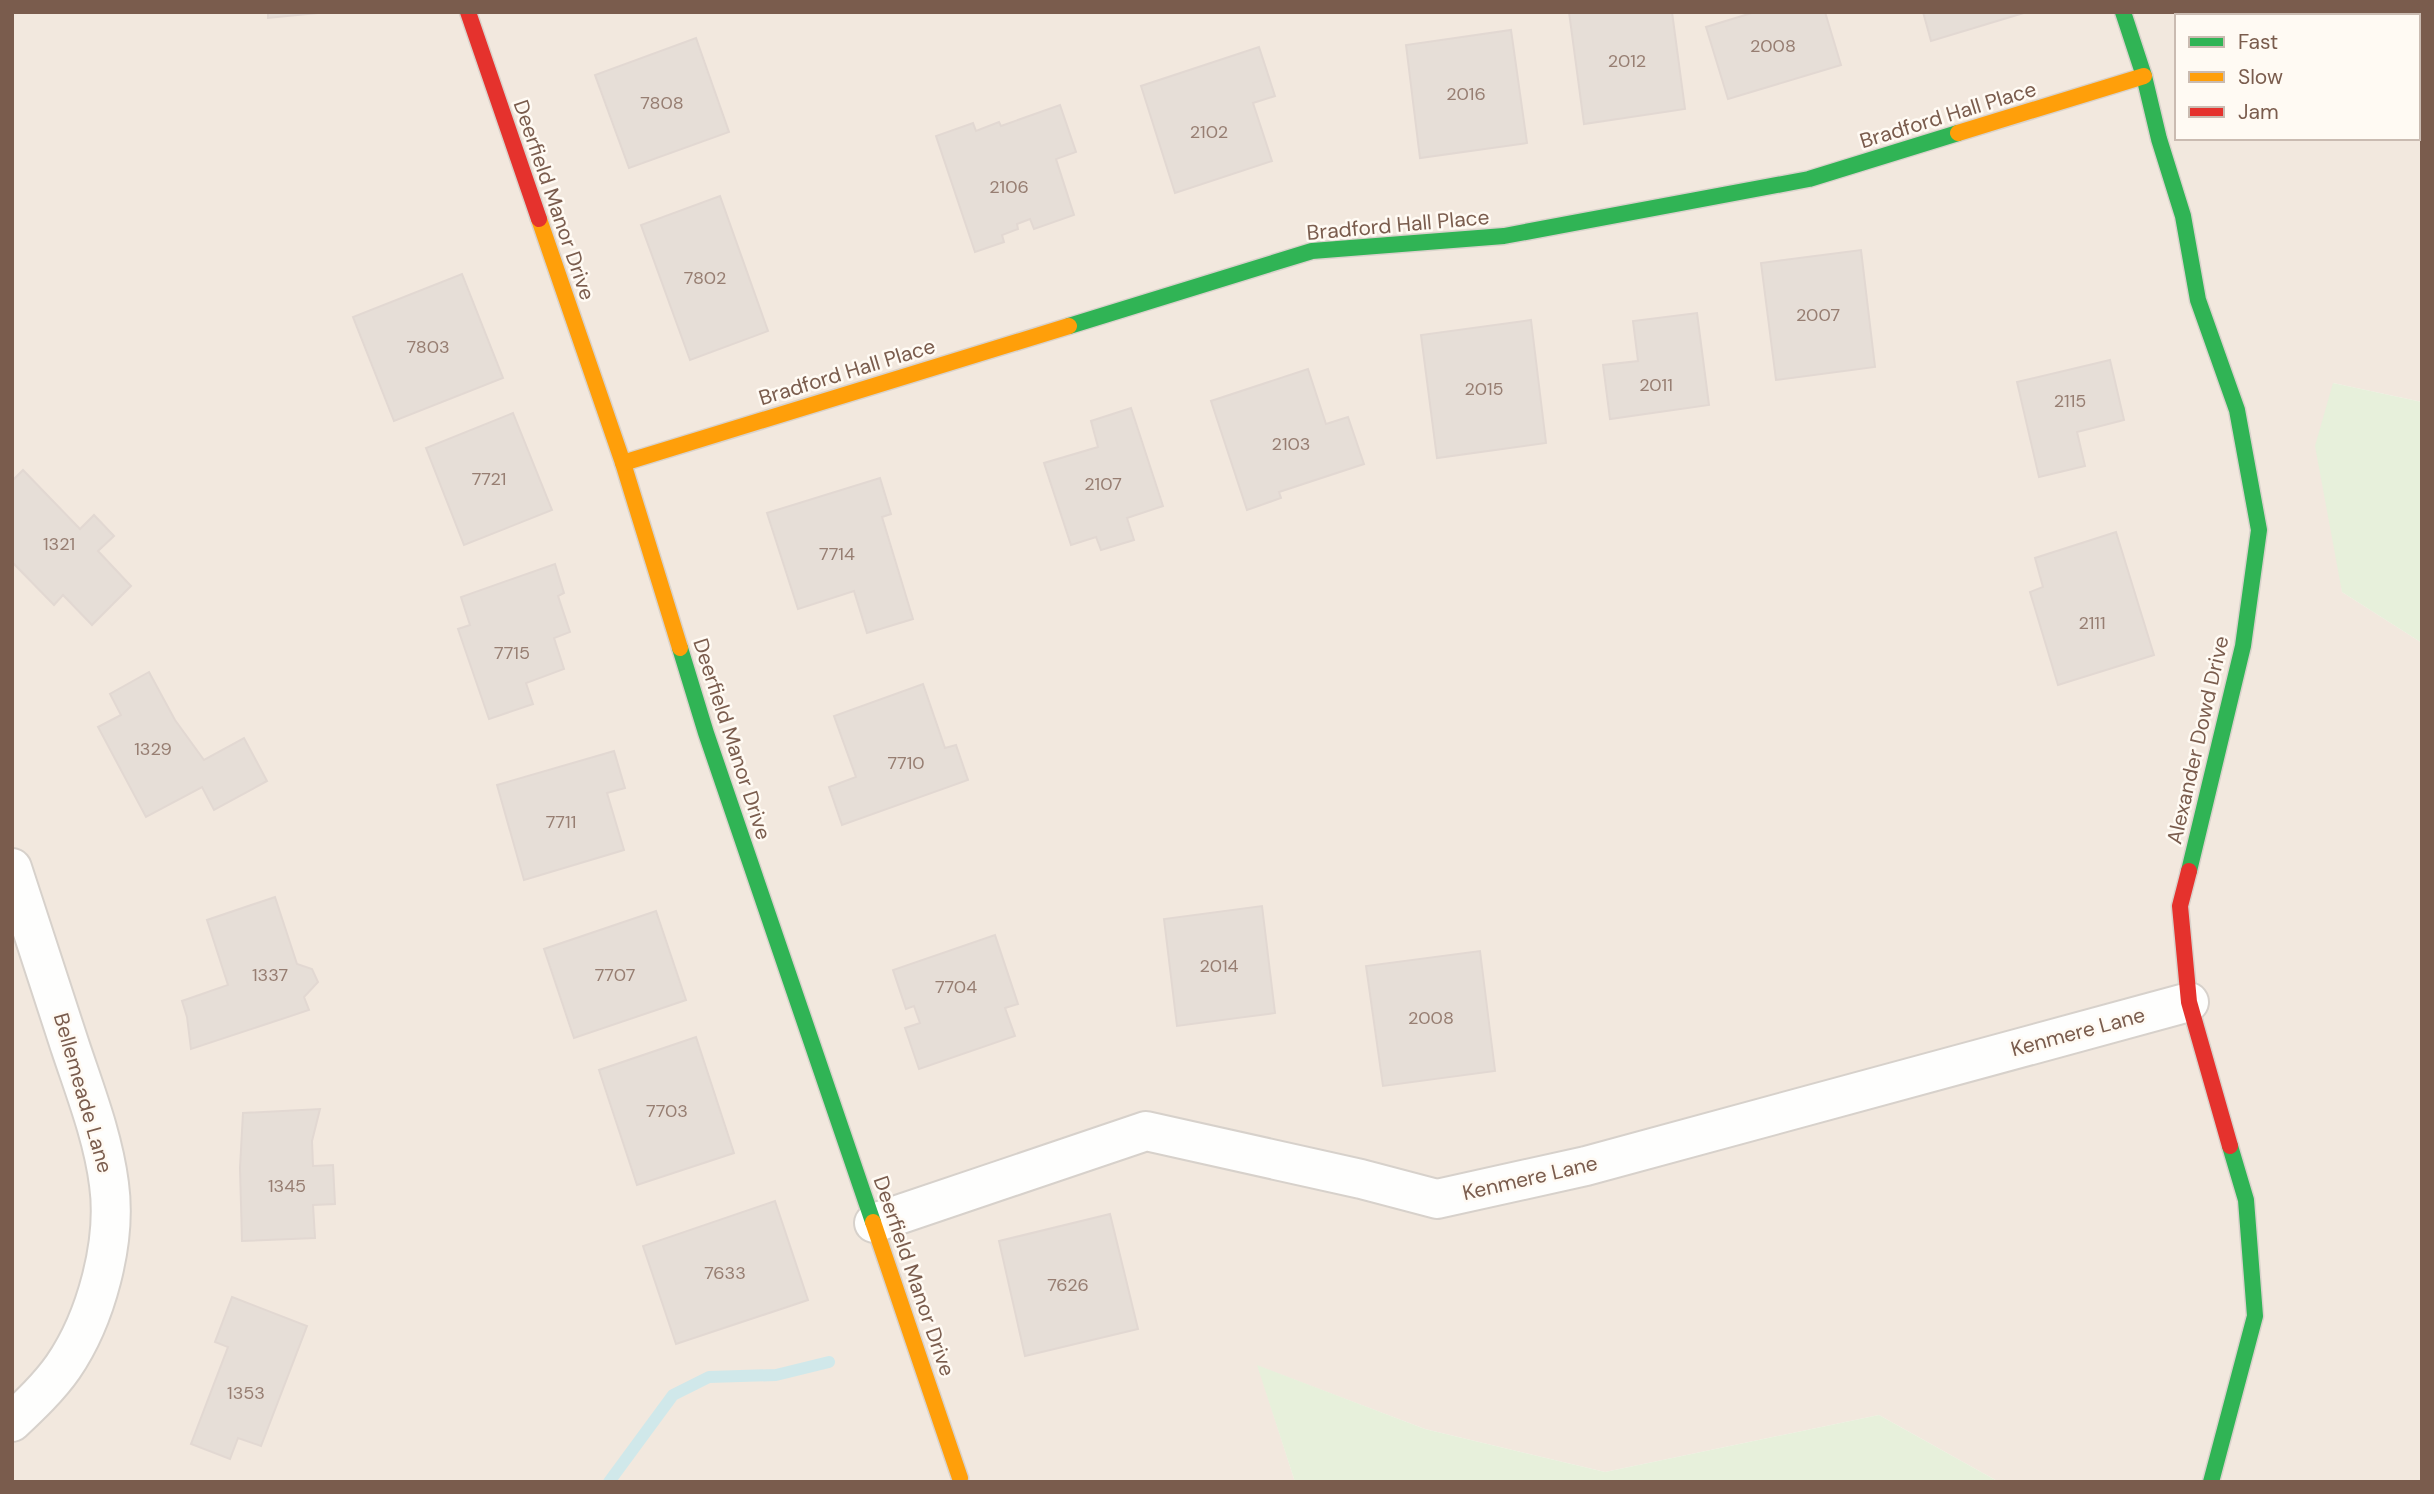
<svg xmlns="http://www.w3.org/2000/svg" width="2434" height="1494" font-family="'DM Sans',sans-serif">
<style>
.residential{fill:#f2e8de;fill-rule:evenodd}
.green{fill:#e7f0db}
.lines{fill:none;stroke-linecap:round;stroke-linejoin:round}
.stream{stroke:#d0e8ea;stroke-width:12}
.building{fill:#e6ded7;stroke:#e2d8d2;stroke-width:2}
.street-casing{stroke:#d7d1cb;stroke-width:42}
.fast-casing{stroke:#d9d2cb;stroke-width:19}
.slow-casing{stroke:#d9d2cb;stroke-width:19}
.jam-casing{stroke:#d9d2cb;stroke-width:19}
.street{stroke:#fefefd;stroke-width:38}
.fast{stroke:#30b455;stroke-width:16}
.slow{stroke:#ff9f0a;stroke-width:16}
.jam{stroke:#e5322d;stroke-width:16}
.labels{text-anchor:middle;dominant-baseline:central;stroke-width:5;stroke-linejoin:round;paint-order:stroke}
.number-label{font-size:18px;fill:#977e72}
.street-label{font-size:21px;fill:#7a5c4d;stroke:#fffaf3}
</style>
<rect width="100%" height="100%" fill="#f9f5f0"/>
<path class="residential" d="M12 12H2422V402L2333 383 2342 592 2422 643V1482H1999L1879 1415 1605 1472 1425 1429 1258 1366 1295 1482H12ZM2177 16H2418V138H2177Z"/>
<g class="green">
<path d="M2333 383 2422 402V643L2342 592 2315 446Z"/>
<path d="M1257 1365 1425 1429 1605 1472 1879 1415 1999 1482H1295Z"/>
</g>
<g class="lines">
<path class="stream" d="M609 1482 673 1395 709 1377 776 1375 829 1362"/>
</g>
<g class="building">
<path d="M268 12H328L268 18Z"/>
<path d="M1569 12H1672L1685 109 1584 124Z"/>
<path d="M1755 12H1825L1841 65 1728 99 1706 27Z"/>
<path d="M1923 12H2027L1931 41Z"/>
<path d="M2319 12H2422V68L2418 69V16H2320Z"/>
<path d="M1511 30 1527 143 1420 158 1406 45Z"/>
<path d="M696 38 729 132 629 168 595 75Z"/>
<path d="M1259 47 1275 96 1253 103 1272 161 1175 193 1141 86Z"/>
<path d="M1060 105 1076 152 1056 159 1074 215 1034 229 1030 219 1017 224 1018 229 1002 235 1004 242 975 252 936 136 973 123 976 131 999 122 1001 126Z"/>
<path d="M720 196 768 331 690 360 641 225Z"/>
<path d="M1861 250 1875 367 1776 380 1761 263Z"/>
<path d="M462 274 503 378 394 421 353 317Z"/>
<path d="M1697 313 1709 405 1610 419 1603 365 1638 361 1633 321Z"/>
<path d="M1531 320 1546 443 1437 458 1421 335Z"/>
<path d="M2110 360 2124 420 2077 432 2085 466 2039 477 2017 382Z"/>
<path d="M1308 369 1326 424 1348 417 1364 464 1279 492 1281 498 1247 510 1211 401Z"/>
<path d="M1131 408 1163 506 1127 518 1134 540 1101 550 1096 537 1071 545 1044 463 1098 447 1091 421Z"/>
<path d="M513 413 552 510 464 545 426 448Z"/>
<path d="M23 470 80 529 94 515 114 536 98 551 131 586 92 625 63 595 54 605 12 562V481Z"/>
<path d="M880 478 891 514 882 517 913 619 867 633 854 591 798 609 767 513Z"/>
<path d="M2116 532 2154 655 2058 685 2030 592 2043 587 2035 558Z"/>
<path d="M555 564 564 593 558 596 570 632 554 638 564 669 526 683 533 704 489 719 458 629 470 625 461 597Z"/>
<path d="M149 672 175 720 204 760 244 738 267 781 214 810 202 787 146 817 98 727 121 715 110 694Z"/>
<path d="M923 684 945 748 956 745 968 780 842 825 829 787 856 777 834 716Z"/>
<path d="M614 751 625 788 607 793 624 850 524 880 497 785Z"/>
<path d="M275 897 297 964 312 969 318 982 304 997 309 1010 191 1049 187 1017 182 1001 228 985 207 920Z"/>
<path d="M1262 906 1275 1013 1177 1026 1164 919Z"/>
<path d="M656 911 686 1000 574 1038 544 949Z"/>
<path d="M995 935 1018 1004 1005 1008 1015 1036 919 1069 905 1028 920 1023 914 1006 906 1009 893 970Z"/>
<path d="M1480 951 1495 1071 1383 1086 1366 966Z"/>
<path d="M696 1037 734 1153 637 1185 599 1070Z"/>
<path d="M320 1109 312 1141 313 1166 333 1165 335 1204 313 1205 315 1238 242 1241 240 1168 243 1113Z"/>
<path d="M775 1201 808 1300 676 1344 643 1246Z"/>
<path d="M1110 1214 1138 1329 1025 1356 999 1241Z"/>
<path d="M232 1297 307 1326 261 1446 238 1438 230 1459 191 1444 228 1347 215 1342Z"/>
</g>
<g class="lines">
<g class="street-casing">
<g id="street">
<path d="M12 868C32 928 51 987 70 1046 85 1091 103 1137 109 1184 117 1242 96 1319 63 1367 49 1387 30 1405 12 1422"/>
<path d="M874 1223 1146 1131 1361 1179 1437 1199 1586 1166 2189 1002"/>
</g>
</g>
<g class="fast-casing">
<g id="fast">
<path d="M2123 12 2144 76 2159 139 2183 216 2198 300 2237 410 2259 530 2243 646 2189 871"/>
<path d="M1069 326 1312 251 1504 236 1809 179 1958 133"/>
<path d="M680 648 706 733 873 1222"/>
<path d="M2211 1482 2255 1316 2246 1200 2230 1146"/>
</g>
</g>
<g class="slow-casing">
<g id="slow">
<path d="M1958 133 2144 76"/>
<path d="M539 219 623 463 680 648"/>
<path d="M623 463 1069 326"/>
<path d="M873 1222 960 1478"/>
</g>
</g>
<g class="jam-casing">
<g id="jam">
<path d="M468 12 539 219"/>
<path d="M2189 871 2180 906 2189 1002 2230 1146"/>
</g>
</g>
<use href="#street" class="street"/>
<use href="#fast" class="fast"/>
<use href="#slow" class="slow"/>
<use href="#jam" class="jam"/>
</g>
<g class="labels">
<g class="number-label">
<text x="1773" y="46">2008</text>
<text x="1627" y="61">2012</text>
<text x="1466" y="94">2016</text>
<text x="662" y="103">7808</text>
<text x="1209" y="132">2102</text>
<text x="1009" y="187">2106</text>
<text x="705" y="278">7802</text>
<text x="1818" y="315">2007</text>
<text x="428" y="347">7803</text>
<text x="1656" y="385">2011</text>
<text x="1484" y="389">2015</text>
<text x="2070" y="401">2115</text>
<text x="1291" y="444">2103</text>
<text x="489" y="479">7721</text>
<text x="1103" y="484">2107</text>
<text x="59" y="544">1321</text>
<text x="837" y="554">7714</text>
<text x="2092" y="623">2111</text>
<text x="512" y="653">7715</text>
<text x="153" y="749">1329</text>
<text x="906" y="763">7710</text>
<text x="561" y="822">7711</text>
<text x="1219" y="966">2014</text>
<text x="270" y="975">1337</text>
<text x="615" y="975">7707</text>
<text x="956" y="987">7704</text>
<text x="1431" y="1018">2008</text>
<text x="667" y="1111">7703</text>
<text x="287" y="1186">1345</text>
<text x="725" y="1273">7633</text>
<text x="1068" y="1285">7626</text>
<text x="246" y="1393">1353</text>
</g>
<g class="street-label">
<text transform="translate(1948 115) rotate(-17)">Bradford Hall Place</text>
<text transform="translate(554 200) rotate(71)">Deerfield Manor Drive</text>
<text transform="translate(1398 225) rotate(-5)">Bradford Hall Place</text>
<text transform="translate(847 372) rotate(-17)">Bradford Hall Place</text>
<text transform="translate(732 739) rotate(72)">Deerfield Manor Drive</text>
<text transform="translate(2198 740) rotate(-77)">Alexander Dowd Drive</text>
<text transform="translate(2078 1032) rotate(-15)">Kenmere Lane</text>
<text transform="translate(83 1093) rotate(74)">Bellemeade Lane</text>
<text transform="translate(1530 1178) rotate(-13)">Kenmere Lane</text>
<text transform="translate(914 1276) rotate(71)">Deerfield Manor Drive</text>
</g>
</g>
<rect width="2434" height="1494" fill="none" stroke="#7a5c4d" stroke-width="28"/>
<rect x="2175" y="14" width="245" height="126" fill="#fffaf3" stroke="#cabbb1" stroke-width="2"/>
<rect x="2189" y="37" width="35" height="10" fill="#30b455" stroke="#cabbb1" stroke-width="2"/>
<text x="2238" y="49" font-size="21" fill="#7a5c4d">Fast</text>
<rect x="2189" y="72" width="35" height="10" fill="#ff9f0a" stroke="#cabbb1" stroke-width="2"/>
<text x="2238" y="84" font-size="21" fill="#7a5c4d">Slow</text>
<rect x="2189" y="107" width="35" height="10" fill="#e5322d" stroke="#cabbb1" stroke-width="2"/>
<text x="2238" y="119" font-size="21" fill="#7a5c4d">Jam</text>
</svg>
